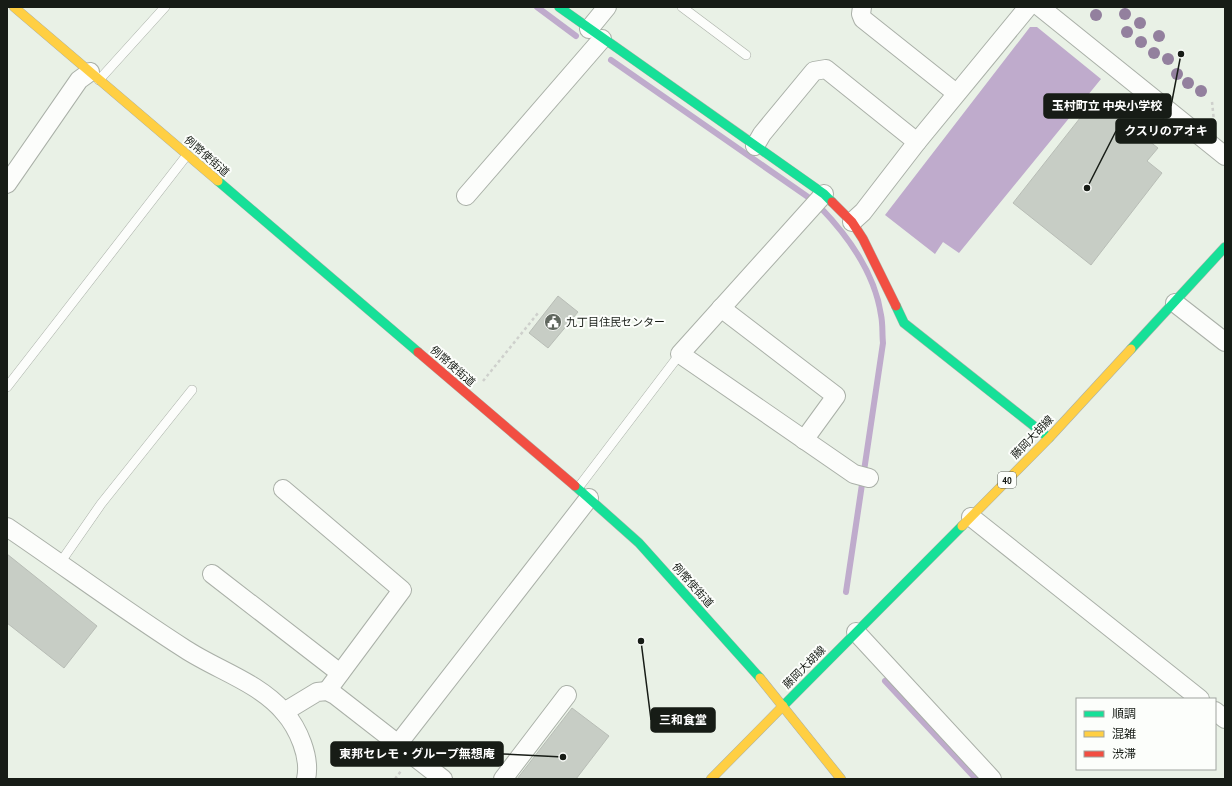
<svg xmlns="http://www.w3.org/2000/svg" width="1232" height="786" font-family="'PT Sans Narrow','Noto Sans JP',sans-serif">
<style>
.water{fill:#bfabcc}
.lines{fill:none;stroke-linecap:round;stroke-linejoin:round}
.stream{stroke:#bfabcc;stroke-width:6}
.building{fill:#c7cdc5;stroke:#b8bdb6}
.lane-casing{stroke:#aab0a8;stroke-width:10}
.street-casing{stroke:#aab0a8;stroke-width:20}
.fast-casing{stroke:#aab0a8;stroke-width:10}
.slow-casing{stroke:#aab0a8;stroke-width:10}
.jam-casing{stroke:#aab0a8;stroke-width:10}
.path{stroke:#ced0cc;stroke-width:2.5;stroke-dasharray:3 3;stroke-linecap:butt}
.lane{stroke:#fcfdfb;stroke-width:9}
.street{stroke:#fcfdfb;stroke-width:18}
.fast{stroke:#16e098;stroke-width:9}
.slow{stroke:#ffcf43;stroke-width:9}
.jam{stroke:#f24e42;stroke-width:9}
.tree{fill:#93809e}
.labels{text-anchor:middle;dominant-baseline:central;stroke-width:4;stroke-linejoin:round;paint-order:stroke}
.shield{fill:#fcfefb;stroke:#5c605b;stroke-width:1}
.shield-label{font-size:10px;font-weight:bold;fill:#171c16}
.street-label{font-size:11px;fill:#171c16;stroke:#fcfefb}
.poi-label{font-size:11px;fill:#171c16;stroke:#fcfefb;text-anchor:start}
.leader{fill:none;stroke:#171c16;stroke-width:1.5}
.callout-dot{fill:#171c16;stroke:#fcfefb;stroke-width:1.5}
.callout{fill:#171c16;stroke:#171c16;stroke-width:1.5}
.callout-label{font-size:12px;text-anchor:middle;font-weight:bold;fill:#fff}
</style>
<rect width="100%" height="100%" fill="#e9f1e6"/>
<path class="water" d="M1030 27H1037L1101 79 959 253 943 242 935 254 885 215Z"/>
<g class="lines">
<g class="stream">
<path d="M537 7 576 36"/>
<path d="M611 60 808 197"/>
<path d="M820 207C848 236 875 274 881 315 883 324 882 334 883 343L846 592"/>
<path d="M885 681 976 779"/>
</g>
</g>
<g class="building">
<path d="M1095 99 1158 148 1147 161 1162 173 1091 265 1013 203Z"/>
<path d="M558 296 578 312 548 348 529 333Z"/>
<path d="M7 554 97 626 64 668 7 623Z"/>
<path d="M572 708 609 736 576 779H517Z"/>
</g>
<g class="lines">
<g class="lane-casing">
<g id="lane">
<path d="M682 7 746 55"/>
<path d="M99 80 165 7"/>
<path d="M7 387 187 155"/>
<path d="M578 488 680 354"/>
<path d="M60 563 101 504 192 390"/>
</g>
</g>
<g class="street-casing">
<g id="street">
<path d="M862 7 861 14 863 19 956 93"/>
<path d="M1040 7 1225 156"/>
<path d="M589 29 607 7"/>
<path d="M755 146 762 134 814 71 826 69 917 142"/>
<path d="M7 184 79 80 90 72"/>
<path d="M824 194 680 354 854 474 869 478"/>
<path d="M466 196 602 39"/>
<path d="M852 222 863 212 917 142 1028 7"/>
<path d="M1175 303 1225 342"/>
<path d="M721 308 836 396 804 440"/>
<path d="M283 489 402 590 327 691"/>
<path d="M971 517 1200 699"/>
<path d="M7 527C66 567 124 610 185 649 217 670 258 682 284 712 298 728 311 757 306 779"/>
<path d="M212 574 340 673"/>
<path d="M856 632 992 779"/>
<path d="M1215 711 1225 719"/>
<path d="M284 712 317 692 327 691 335 695 443 779"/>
<path d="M398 744 589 498"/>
<path d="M503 779 567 695"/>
</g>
</g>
<g class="fast-casing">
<g id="fast">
<path d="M559 7 824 194 832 202"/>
<path d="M218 181 418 352"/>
<path d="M896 306 904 323 1049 438"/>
<path d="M1131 349 1225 247"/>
<path d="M575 486 639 543 760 678"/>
<path d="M783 706 962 526"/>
</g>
</g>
<g class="slow-casing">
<g id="slow">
<path d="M14 7 218 181"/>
<path d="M962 526 1049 438 1131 349"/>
<path d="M760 678 841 779"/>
<path d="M711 779 783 706"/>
</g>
</g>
<g class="jam-casing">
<g id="jam">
<path d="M832 202 852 222 863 239 896 306"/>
<path d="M418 352 575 486"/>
</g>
</g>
<g class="path">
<path d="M1212 102 1214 121"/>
<path d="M483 381 538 313"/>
<path d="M395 779 401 771"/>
</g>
<use href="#lane" class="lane"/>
<use href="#street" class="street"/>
<use href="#fast" class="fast"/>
<use href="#slow" class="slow"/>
<use href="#jam" class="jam"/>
</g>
<g class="tree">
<circle cx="1125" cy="14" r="6"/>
<circle cx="1096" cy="15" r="6"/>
<circle cx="1140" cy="23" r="6"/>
<circle cx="1127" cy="32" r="6"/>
<circle cx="1159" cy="36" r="6"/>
<circle cx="1141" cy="42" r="6"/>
<circle cx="1154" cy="53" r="6"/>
<circle cx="1168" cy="59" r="6"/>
<circle cx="1177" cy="74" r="6"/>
<circle cx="1188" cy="83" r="6"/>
<circle cx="1201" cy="91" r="6"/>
</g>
<defs>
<g id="civic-disc" transform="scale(0.9)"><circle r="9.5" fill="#60675f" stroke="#fcfefb"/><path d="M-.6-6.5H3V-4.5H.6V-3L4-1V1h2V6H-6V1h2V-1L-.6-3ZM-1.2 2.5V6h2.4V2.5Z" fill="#fff"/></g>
</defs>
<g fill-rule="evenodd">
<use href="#civic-disc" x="553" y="322"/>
</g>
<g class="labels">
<rect class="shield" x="998" y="472" width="18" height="16" rx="3"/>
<g class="shield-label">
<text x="1007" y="480">40</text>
</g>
<g class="street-label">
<text transform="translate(207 156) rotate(41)">例幣使街道</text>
<text transform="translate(453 366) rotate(41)">例幣使街道</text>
<text transform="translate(1032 437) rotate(-46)">藤岡大胡線</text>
<text transform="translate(693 585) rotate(48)">例幣使街道</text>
<text transform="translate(804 667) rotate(-45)">藤岡大胡線</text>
</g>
<g class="poi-label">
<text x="566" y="322">九丁目住民センター</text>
</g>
</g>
<path class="leader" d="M1181 54L1171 106M1087 188L1116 131M641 641L651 720M563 757L503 754"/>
<g class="callout-dot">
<circle cx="1181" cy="54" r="4"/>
<circle cx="1087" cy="188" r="4"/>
<circle cx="641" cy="641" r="4"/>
<circle cx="563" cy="757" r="4"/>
</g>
<g class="callout">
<rect x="1044" y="94" width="127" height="24" rx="4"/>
<rect x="1116" y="119" width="100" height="24" rx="4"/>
<rect x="651" y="708" width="64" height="24" rx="4"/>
<rect x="331" y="742" width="172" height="24" rx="4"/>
</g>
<g class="callout-label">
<text x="1107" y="110">玉村町立 中央小学校</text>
<text x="1166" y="135">クスリのアオキ</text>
<text x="683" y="724">三和食堂</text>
<text x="417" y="758">東邦セレモ・グループ無想庵</text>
</g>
<rect width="1232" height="786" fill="none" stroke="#171c16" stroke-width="16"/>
<rect x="1076" y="698" width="140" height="72" fill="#fcfefb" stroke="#a0a49f"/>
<rect x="1084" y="711" width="20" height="6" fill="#16e098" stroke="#a0a49f"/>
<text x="1112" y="718" font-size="12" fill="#171c16">順調</text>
<rect x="1084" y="731" width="20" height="6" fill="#ffcf43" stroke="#a0a49f"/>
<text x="1112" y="738" font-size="12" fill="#171c16">混雑</text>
<rect x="1084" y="751" width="20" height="6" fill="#f24e42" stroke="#a0a49f"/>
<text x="1112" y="758" font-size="12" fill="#171c16">渋滞</text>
</svg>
